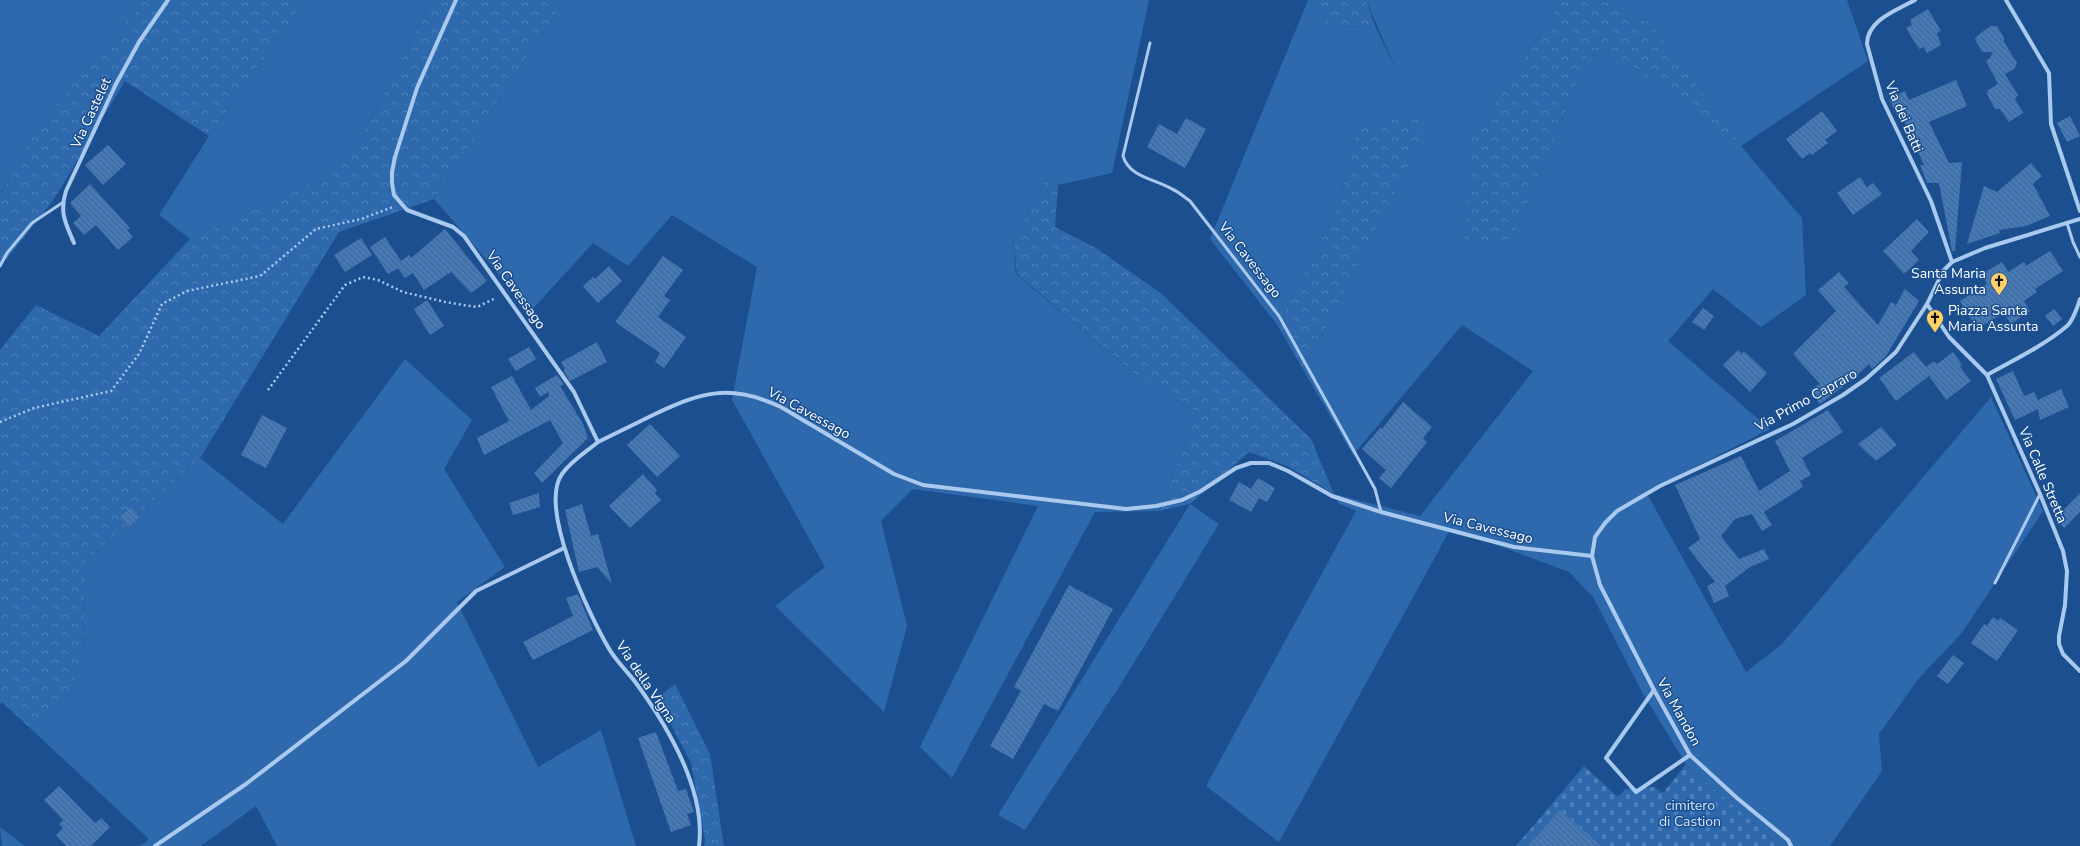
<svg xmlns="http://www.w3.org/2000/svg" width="2080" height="846" font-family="'Nunito Sans',sans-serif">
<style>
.green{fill:#2e69ad}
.forest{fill:url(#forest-crowns)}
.cemetery{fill:url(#cemetery-stones)}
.building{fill:url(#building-back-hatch)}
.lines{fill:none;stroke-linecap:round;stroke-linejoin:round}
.path{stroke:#a9c9ee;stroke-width:2.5;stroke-dasharray:2 3;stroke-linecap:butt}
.service{stroke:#a9c9ee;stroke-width:3}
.minor{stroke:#a9c9ee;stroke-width:4}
.labels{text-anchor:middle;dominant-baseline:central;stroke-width:3;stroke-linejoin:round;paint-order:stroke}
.street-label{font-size:14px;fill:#fff;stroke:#1b4f8f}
.poi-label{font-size:14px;fill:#fff;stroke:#1b4f8f;text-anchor:end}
.park-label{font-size:14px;fill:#cfe3fa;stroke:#1b4f8f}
</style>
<defs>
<pattern id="forest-crowns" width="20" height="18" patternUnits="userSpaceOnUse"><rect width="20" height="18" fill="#2e69ad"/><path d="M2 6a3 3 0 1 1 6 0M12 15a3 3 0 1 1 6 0" fill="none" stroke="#4d80b9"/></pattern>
<pattern id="cemetery-stones" width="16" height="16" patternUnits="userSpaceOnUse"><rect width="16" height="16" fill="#2e69ad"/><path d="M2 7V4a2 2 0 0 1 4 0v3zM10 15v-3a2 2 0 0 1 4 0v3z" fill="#4d80b9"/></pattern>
<pattern id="building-back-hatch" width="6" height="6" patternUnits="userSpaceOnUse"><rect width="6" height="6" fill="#4478b7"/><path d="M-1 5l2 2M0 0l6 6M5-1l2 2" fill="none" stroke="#486282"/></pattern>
</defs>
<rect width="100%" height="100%" fill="#1b4f8f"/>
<g class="green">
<path d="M0 0H146L83 70 36 130 0 195Z"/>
<path d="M306 0H432L361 138 304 187 190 239 159 215 209 136Z"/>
<path d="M565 0H1149L1112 173 1058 185 1046 179 1013 239 1016 274 1138 377 1198 412 1159 511 1095 512 952 778 920 747 1038 506 913 489 881 521 907 626 884 712 775 606 825 567 732 400 757 267 672 215 628 266 593 243 531 311 434 199Z"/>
<path d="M1308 0H1314L1329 27 1375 26 1397 72 1366 0H1563L1470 139 1465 246 1513 239 1588 55 1620 58 1740 145 1652 24 1601 0H1847L1868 61 1741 146 1802 218 1806 295 1761 327 1713 289 1668 341 1770 429 1646 492 1746 672 1782 644 1991 397 2043 511 1961 634 1919 678 1879 734 1882 771 1830 846H1779L1686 764 1642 692 1593 597 1569 572 1451 528 1279 842 1206 786 1356 511 1338 503 1334 494 1420 516 1533 371 1462 325 1353 455 1304 371 1424 135 1357 126 1340 202 1278 326 1210 239Z"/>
<path d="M405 359 472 420 444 469 505 567 457 602 538 767 601 730 636 846H277L256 806 201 846H140L149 839 30 728 71 692 83 651 86 561 200 458 283 524Z"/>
<path d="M1190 504 1219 524 1121 684 1025 830 998 815Z"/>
<path d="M0 827 25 846H2Z"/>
</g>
<g class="forest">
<path d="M146 0H306L209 136 125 81 53 201 0 267V195L36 130 83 70Z"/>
<path d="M432 0H565L434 199 339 232 200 458 86 561 83 651 71 692 30 728 2 702 0 705V350L36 305 99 336 190 239 304 187 361 138Z"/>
<path d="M1314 0H1366L1375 26 1329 27Z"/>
<path d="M1563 0H1601L1652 24 1741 146 1620 58 1588 55 1513 239 1464 246 1470 139Z"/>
<path d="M1417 114 1424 135 1304 371 1278 326 1340 202 1357 126Z"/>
<path d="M1046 179 1058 185 1055 227 1096 248 1162 294 1311 439 1334 494 1287 466 1249 452 1190 504 1159 511 1198 412 1138 377 1017 274 1013 239Z"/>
<path d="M675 684 710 754 724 846H704L705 840 691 763 657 698Z"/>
</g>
<path class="cemetery" d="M1686 764 1779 846H1516L1584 766 1618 797 1625 789 1654 787 1663 793Z"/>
<g class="building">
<path d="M1928 9 1941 31 1937 33 1941 45 1927 53 1924 47 1919 49 1906 28 1912 25 1910 20Z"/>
<path d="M1991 26H1997L2004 38V42L2017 63 2014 69 2005 74 2018 95 2015 99 2023 113 2009 122 2000 109H1995L1987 94 1988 90 1998 84 1986 61 1990 58 1993 52H1982L1975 39 1978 35Z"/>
<path d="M1956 80 1967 106 1929 122 1949 163 1962 162 1955 251H1952L1939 183H1927L1920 165H1924L1904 121 1900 122 1889 99 1905 91 1909 100Z"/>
<path d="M1822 111 1837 131 1825 140 1828 143 1812 155 1810 153 1802 159 1786 139Z"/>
<path d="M2070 116 2080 136 2067 142 2057 123Z"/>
<path d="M1186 118 1206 129 1185 168 1147 147 1159 124 1177 134Z"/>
<path d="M108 145 126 164 103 185 85 165Z"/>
<path d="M2031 163 2042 176 2033 184 2050 216 2026 226 1999 230 2000 233 1967 244 1984 186 1997 192Z"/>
<path d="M1860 177 1867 187 1873 183 1882 194 1853 215 1837 193Z"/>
<path d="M90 184 130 228 127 230 133 237 118 250 96 225 84 235 73 223 81 216 70 203Z"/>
<path d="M1917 219 1929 232 1911 251 1919 260 1904 274 1883 251Z"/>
<path d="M445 229 487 281 471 293 451 272 424 290 413 273 405 278 398 268 388 274 370 247 385 237 401 261 409 255 411 258Z"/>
<path d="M361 238 372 255 345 272 334 255Z"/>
<path d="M2050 251 2063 271 2035 289 2037 292 2024 301 2030 311 2011 324 2004 313 1977 329 1960 301 1987 284 1982 274 2002 262 2008 272 2024 262 2026 266Z"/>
<path d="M663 256 683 270 664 296 670 300 658 317 686 337 664 368 655 362 660 353 615 322Z"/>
<path d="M609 266 622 281 598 303 583 286 593 277 595 279Z"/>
<path d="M1839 272 1849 283 1844 287 1878 325 1891 302 1896 305 1905 289 1919 301 1886 356 1872 369 1869 364 1854 378 1820 404 1810 390 1820 384 1793 354 1836 311 1818 290Z"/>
<path d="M427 300 444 326 430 335 414 309Z"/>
<path d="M1703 308 1714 316 1704 330 1692 322Z"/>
<path d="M2054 309 2062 319 2053 326 2045 316Z"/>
<path d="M597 342 607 362 570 381 563 371 565 370 561 362Z"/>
<path d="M529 347 536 359 516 371 508 359Z"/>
<path d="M1738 350 1742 354 1744 351 1767 373 1750 392 1723 365Z"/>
<path d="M1914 352 1926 367 1934 361 1937 364 1953 352 1962 365 1960 367 1971 381 1946 400 1929 376 1896 401 1879 378Z"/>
<path d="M2013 371 2024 396 2034 392 2038 400 2061 389 2069 407 2040 420 2038 409 2015 420 1996 379Z"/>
<path d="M557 375 564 384 560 386 583 424 588 438 542 483 534 473 563 443 550 420 484 455 477 438 509 421 491 387 512 376 531 410 549 396 548 392 540 397 535 388Z"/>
<path d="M1403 402 1432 427 1423 438 1427 442 1391 488 1379 478 1386 470 1362 449 1381 427 1382 429Z"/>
<path d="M1828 410 1843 432 1802 458 1811 475 1800 481 1803 487 1764 512 1772 525 1762 531 1752 514 1735 519 1721 536 1739 559 1764 549 1769 559 1750 567 1725 586 1729 596 1714 603 1707 586 1715 582 1688 548 1700 539 1675 485 1741 456 1759 491 1790 471 1775 441Z"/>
<path d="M262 415 287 428 266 468 241 455Z"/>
<path d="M650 424 680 456 657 477 627 445Z"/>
<path d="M1881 427 1897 445 1876 461 1858 444Z"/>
<path d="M643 474 657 490 655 493 661 500 630 528 609 506Z"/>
<path d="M1258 478 1275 488 1267 502 1259 498 1251 512 1229 500 1239 482 1251 489Z"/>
<path d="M539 493 540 507 513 515 509 503Z"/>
<path d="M2080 493V512L2064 528 2055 519Z"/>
<path d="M582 504 591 536 598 534 612 584 597 567 579 572 565 510Z"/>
<path d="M131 507 139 517 129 527 120 517Z"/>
<path d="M1069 585 1113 609 1058 711 1044 704 1013 759 990 746 1021 691 1014 687Z"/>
<path d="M578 594 593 630 533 660 523 642 573 616 566 598Z"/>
<path d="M1993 617 1998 621 2000 618 2018 630 1997 661 1971 643 1984 624 1987 626Z"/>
<path d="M1953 655 1964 663 1948 684 1937 676Z"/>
<path d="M656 732 678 791 686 789 694 812 687 814 691 825 671 832 638 738Z"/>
<path d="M59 786 95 823 101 818 110 827 91 846H66L56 835 63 828 59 824 63 820 44 800Z"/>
<path d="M1560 810 1601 846H1528Z"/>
</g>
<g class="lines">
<g class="path">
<path d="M268 390 345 285 363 277 378 280 403 292 445 302 477 307 496 298"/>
<path d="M0 422 34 408 111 391 139 354 162 304 187 291 260 276 316 229 361 219 393 207"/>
</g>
<g class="service">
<path d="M1150 43 1123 156C1129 177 1155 179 1172 189 1179 192 1184 197 1190 201L1279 316 1375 489 1381 512"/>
<path d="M2067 223 2073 242 2080 257"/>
<path d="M0 266 7 253 32 223 62 203"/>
<path d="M1995 583 2040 494"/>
</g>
<g class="minor">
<path d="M456 0 417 88 395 157 392 172V183L394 195 407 210 453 227 464 236 574 392 598 442C616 433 635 424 653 415 701 392 730 383 781 407L894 474 923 485 1126 509 1156 506 1182 500 1201 491 1236 468 1251 463H1269L1288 471 1332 496 1381 512 1514 547 1592 556"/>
<path d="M1915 0C1897 10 1867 20 1867 44L1882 99 1931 201 1952 262"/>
<path d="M2006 0 2049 73 2051 124 2080 211"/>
<path d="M74 243C66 224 59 213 66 191L116 84 139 42 168 0"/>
<path d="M1927 304 1949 337 1987 375 2040 494 2063 551 2067 571 2065 605 2059 636V644L2063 654 2080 671"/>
<path d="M1987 375C2012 361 2045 345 2067 326 2072 322 2078 306 2080 299"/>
<path d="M598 442C586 452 571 461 562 474 538 508 589 614 608 647 615 660 627 671 636 683 668 727 706 790 699 846"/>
<path d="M1654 690 1606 758 1636 792 1690 755"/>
<path d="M155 846 246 784 406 661 476 591 564 548"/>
<path d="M1791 846 1788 840 1737 798 1690 755 1654 690 1600 585 1592 556 1595 537 1605 523 1617 511 1660 486 1793 424 1843 395 1866 379 1896 352 1927 304 1943 271 1952 262 1985 248 2080 219"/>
</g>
</g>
<defs>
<g id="church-pin" transform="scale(0.9)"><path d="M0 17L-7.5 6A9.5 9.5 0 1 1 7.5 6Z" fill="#ffd166" stroke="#1b4f8f"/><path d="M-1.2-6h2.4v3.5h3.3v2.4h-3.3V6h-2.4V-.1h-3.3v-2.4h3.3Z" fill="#111"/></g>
</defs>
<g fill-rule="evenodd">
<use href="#church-pin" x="1999" y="281"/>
<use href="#church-pin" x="1935" y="318"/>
</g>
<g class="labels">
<g class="street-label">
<text transform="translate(91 113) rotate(-65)">Via Castelet</text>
<text transform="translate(1904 117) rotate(67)">Via dei Batti</text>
<text transform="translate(1250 260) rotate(52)">Via Cavessago</text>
<text transform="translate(516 290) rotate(55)">Via Cavessago</text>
<text transform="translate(1806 400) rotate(-29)">Via Primo Capraro</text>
<text transform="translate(809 413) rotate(29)">Via Cavessago</text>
<text transform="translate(2043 475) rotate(67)">Via Calle Stretta</text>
<text transform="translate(1488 528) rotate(14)">Via Cavessago</text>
<text transform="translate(646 682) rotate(56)">Via della Vigna</text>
<text transform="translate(1679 712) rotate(61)">Via Mandon</text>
</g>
<g class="poi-label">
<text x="1986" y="273">Santa Maria<tspan x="1986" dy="16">Assunta</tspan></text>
<text x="1948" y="310" text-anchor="start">Piazza Santa<tspan x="1948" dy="16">Maria Assunta</tspan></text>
</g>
<g class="park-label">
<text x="1690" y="805">cimitero<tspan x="1690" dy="16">di Castion</tspan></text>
</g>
</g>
</svg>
